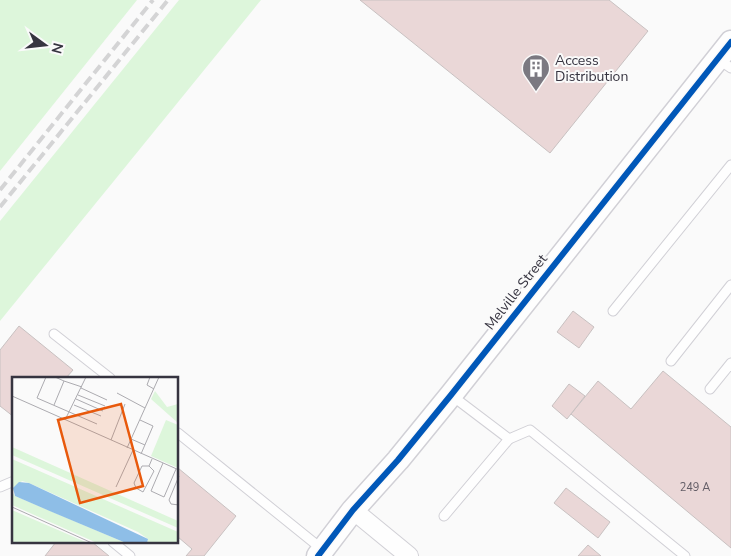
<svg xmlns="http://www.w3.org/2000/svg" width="731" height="556" font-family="'Nunito Sans',sans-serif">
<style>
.green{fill:#ddf6db}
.building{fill:#ead7d7;stroke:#c8c1c1}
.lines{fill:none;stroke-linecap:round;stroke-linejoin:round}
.service-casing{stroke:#d1d0d6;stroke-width:11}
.minor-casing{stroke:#d1d0d6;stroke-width:20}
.tertiary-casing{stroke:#d1d0d6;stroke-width:25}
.service{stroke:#fefefe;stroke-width:9}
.minor{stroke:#fefefe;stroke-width:18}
.tertiary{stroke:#fefefe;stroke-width:22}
.rail{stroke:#d4d4d5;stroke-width:4;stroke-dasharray:10 5;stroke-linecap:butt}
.cycleway-casing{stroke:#fafafa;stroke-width:9}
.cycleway{stroke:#0057b8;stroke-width:6}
.labels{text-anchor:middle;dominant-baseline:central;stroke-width:4;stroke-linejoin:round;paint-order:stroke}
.number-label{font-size:11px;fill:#635d66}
.poi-label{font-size:14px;fill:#363440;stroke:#fafafa;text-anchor:start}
.street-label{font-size:14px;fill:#363440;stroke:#fafafa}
.inset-road{fill:none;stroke:#acabb0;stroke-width:1}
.view{fill:#e8590c;fill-opacity:0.15;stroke:#e8590c;stroke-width:2.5}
.inset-edge{fill:none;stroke:#363440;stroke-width:2.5}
</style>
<rect width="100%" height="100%" fill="#fafafa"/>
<g class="green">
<path d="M0 0H137L0 171Z"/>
<path d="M179 0H261L0 321V221Z"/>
</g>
<g class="building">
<path d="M360 0H609L648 31 550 153Z"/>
<path d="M573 311 594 327 579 348 557 332Z"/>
<path d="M19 326 73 370 66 378H14V417L0 406V350Z"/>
<path d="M663 371 731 427V548L571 414 598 381 631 409Z"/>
<path d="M569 384 585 396 567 419 552 406Z"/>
<path d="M178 468 236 516 204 556H186L192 549 178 537Z"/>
<path d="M566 488 610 522 598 538 554 503Z"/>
<path d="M56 542H92L109 556H45Z"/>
<path d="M588 545 601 556H578Z"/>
</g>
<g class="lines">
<g class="service-casing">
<g id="service">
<path d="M718 59 731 68"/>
<path d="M613 311 731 165"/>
<path d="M54 334 110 378"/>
<path d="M671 361 731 285"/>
<path d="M710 389 731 363"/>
<path d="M451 395 509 439 530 430 685 556"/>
<path d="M178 433 323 550"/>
<path d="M0 487 14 481"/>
<path d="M444 516 509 439"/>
<path d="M113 542 130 556"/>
</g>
</g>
<g class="minor-casing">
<path id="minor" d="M353 510 409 556"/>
</g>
<g class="tertiary-casing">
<path id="tertiary" d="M318 556 353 510 398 460 451 395 731 42"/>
</g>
<use href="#service" class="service"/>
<use href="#minor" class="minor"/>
<use href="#tertiary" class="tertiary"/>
<g class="rail">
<path d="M0 190 153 0"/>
<path d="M0 207 168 0"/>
</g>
<g class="cycleway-casing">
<path id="cycleway" d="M318 556 353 510 398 460 451 395 731 42"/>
</g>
<use href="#cycleway" class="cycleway"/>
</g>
<defs>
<g id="building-pin" transform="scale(1.4375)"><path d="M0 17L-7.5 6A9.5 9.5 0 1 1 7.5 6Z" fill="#7b7981" stroke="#fafafa"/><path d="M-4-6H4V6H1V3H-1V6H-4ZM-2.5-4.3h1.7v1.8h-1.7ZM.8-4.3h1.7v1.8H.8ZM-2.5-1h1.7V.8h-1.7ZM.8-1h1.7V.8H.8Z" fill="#fff"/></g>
</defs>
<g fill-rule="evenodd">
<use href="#building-pin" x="536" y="68"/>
</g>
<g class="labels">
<g class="number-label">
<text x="695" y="487">249 A</text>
</g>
<g class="poi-label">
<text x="555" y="60">Access<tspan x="555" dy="16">Distribution</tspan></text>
</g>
<g class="street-label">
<text transform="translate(516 292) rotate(-52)">Melville Street</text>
</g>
</g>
<g transform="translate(12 377)">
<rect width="166" height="166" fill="#fafafa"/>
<path d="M143 14 155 30 166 27V46L139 22ZM154 43 166 48V91L139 79ZM0 70 166 144V151L0 78ZM0 82 166 155V166H135L136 162 126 155 17 106 10 104 0 115ZM0 115 3 119 114 166H85L0 128ZM0 133 76 166H0Z" fill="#ddf6db"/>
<path d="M7 105 17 106 136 162 135 166H114L40 135 3 119 1 111Z" fill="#8ebee7"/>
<path class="inset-road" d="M34 0 25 21 85 47M138 0 135 8 142 12M52 4 70 10M69 11 95 23M105 16 133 31M66 18 93 29M0 19 167 93M64 22 91 34M42 28 52 4 43 0M62 28 89 39M53 43 74 0M128 43 141 49 129 77M119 62 133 68M99 63 113 27M115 71 147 0M151 86 139 114 152 120 164 92M137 89 142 94 131 115 124 111 122 106 130 89H137L140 82M167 99 157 123 159 127 167 128M104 110 121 73M0 130 80 166"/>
<path class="view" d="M109 27 131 109 68 126 46 43Z"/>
<rect width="166" height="166" class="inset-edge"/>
</g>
<g transform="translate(45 45) rotate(105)" stroke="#fafafa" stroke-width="4" paint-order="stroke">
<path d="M0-4L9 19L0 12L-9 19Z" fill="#363440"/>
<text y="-8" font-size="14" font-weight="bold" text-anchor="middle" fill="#363440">N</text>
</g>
</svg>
